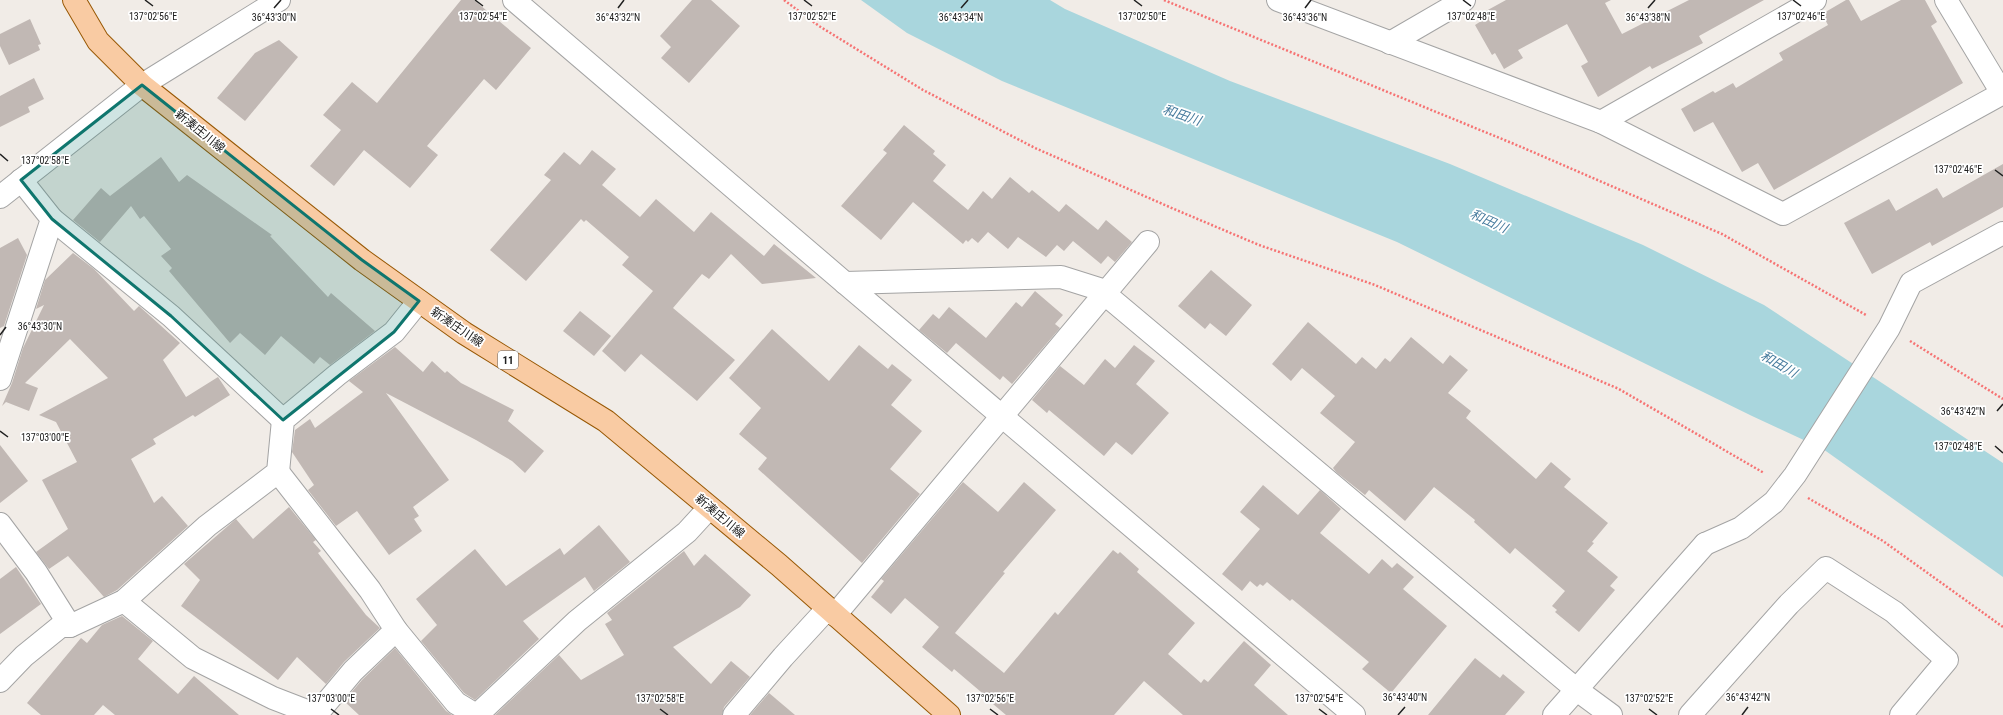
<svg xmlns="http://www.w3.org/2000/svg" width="2003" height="715" font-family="'Roboto Condensed','Noto Sans JP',sans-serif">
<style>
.water{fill:#a9d6dd}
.building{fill:#c1b8b4}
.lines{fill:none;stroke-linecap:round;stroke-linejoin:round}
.minor-casing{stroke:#a4a4a4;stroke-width:24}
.tertiary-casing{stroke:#a4a4a4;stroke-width:24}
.primary-casing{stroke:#985804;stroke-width:24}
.path{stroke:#f67373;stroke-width:2.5;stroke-dasharray:2 2;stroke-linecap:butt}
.minor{stroke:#fff;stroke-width:22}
.tertiary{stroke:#fff;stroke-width:22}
.primary{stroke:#f9cba3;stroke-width:22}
.marked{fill:#0f766e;fill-opacity:0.2;stroke:#0f766e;stroke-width:3;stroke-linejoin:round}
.ticks{fill:none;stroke:#202020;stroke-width:1.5}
.labels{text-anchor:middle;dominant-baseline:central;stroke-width:3.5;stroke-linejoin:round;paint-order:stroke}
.shield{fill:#fff;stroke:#636363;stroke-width:1}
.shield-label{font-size:11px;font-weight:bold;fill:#202020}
.street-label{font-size:12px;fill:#202020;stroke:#fff}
.water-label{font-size:13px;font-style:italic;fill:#487c9e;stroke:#fff}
.ticks-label{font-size:10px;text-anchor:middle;fill:#202020;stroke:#fff;stroke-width:3.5;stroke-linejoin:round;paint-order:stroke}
</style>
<rect width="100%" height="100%" fill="#f1ece7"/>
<path class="water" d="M861 0H1050L1065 9 1230 81 1450 164 1643 245 1764 305 2003 463V577L1823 449 1752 416 1397 242 1002 81 907 33Z"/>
<g class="building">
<path d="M461 0H474L531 48 496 90 484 79 427 146 438 155 410 188 364 150 334 186 310 166 341 130 323 115 352 82 377 103Z"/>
<path d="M692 0H711L740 26 689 83 661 58 671 47 660 36Z"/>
<path d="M1506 0H1611L1605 3 1622 34 1689 0H1764L1699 36 1703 43 1652 69 1650 66 1598 97 1581 66 1588 62 1567 24 1518 50 1523 58 1504 69 1495 53 1492 55 1475 25 1489 16 1486 11Z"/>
<path d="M1846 0H1849L1861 21 1901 0H1925L1937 22 1931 26 1963 83 1774 190 1758 163 1742 172 1713 122 1694 132 1681 109 1713 91 1715 93 1733 83 1736 88 1783 60 1779 53 1828 25 1822 14Z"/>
<path d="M30 19 41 44 38 45 40 50 9 65 0 46V34Z"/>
<path d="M279 40 298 57 245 121 217 98 255 53Z"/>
<path d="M34 78 44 99 28 107 30 112 0 127V96Z"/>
<path d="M904 125 935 151 933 154 946 165 933 181 968 210 983 191 992 199 1010 177 1029 193 1032 190 1059 212 1066 204 1098 230 1106 220 1132 242 1115 262 1108 256 1101 264 1073 241 1064 251 1057 245 1046 257 1018 237 1008 249 988 232 978 243 972 238 968 242 966 240 963 244 913 202 881 240 841 206 887 153 883 150Z"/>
<path d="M592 150 616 169 602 185 640 217 656 199 694 232 711 212 764 256 774 244 816 278 762 284 731 254 709 279 702 274 673 308 735 360 697 401 641 354 625 372 602 351 653 291 622 265 629 257 586 220 584 222 581 219 526 281 490 250 551 180 544 175 564 152 580 165Z"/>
<path d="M161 157 179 182 187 175 272 235 270 236 328 297 331 293 375 331 330 365 320 357 314 364 281 336 265 355 240 333 230 343 169 271 172 268 161 256 171 249 144 216 140 219 131 206 100 242 73 220 101 188 110 196Z"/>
<path d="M2003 164V207L1932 246 1930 242 1872 274 1844 223 1889 199 1896 211 1937 188 1943 198Z"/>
<path d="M18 238 27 255 4 326 0 328V248Z"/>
<path d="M73 253 94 269 134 311 139 306 180 343 163 360 186 397 218 377 230 395 195 417 193 415 153 439 156 444 131 459 154 503 162 496 188 526 117 590 104 597 68 556 49 569 36 552 68 529 42 480 77 462 56 422 39 415 108 378 70 339 25 383 38 388 29 411 6 402 2 406 12 383 23 348 44 305 36 309 45 280Z"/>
<path d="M1211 270 1252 305 1226 336 1210 323 1205 329 1178 306Z"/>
<path d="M1035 291 1063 315 1055 324 1060 328 1012 384 1003 376 1000 380 956 343 947 353 919 330 933 314 939 319 949 307 986 338 1016 302 1022 307Z"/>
<path d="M580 311 611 336 594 356 563 331Z"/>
<path d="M1308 322 1356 364 1362 357 1376 369 1385 358 1390 362 1411 337 1443 364 1450 355 1468 370 1448 393 1471 411 1466 418 1536 479 1551 462 1571 479 1564 487 1608 523 1592 542 1594 543 1587 551 1618 577 1610 586 1615 590 1579 632 1555 612 1557 610 1552 606 1565 591 1515 548 1510 554 1474 522 1475 520 1434 487 1405 521 1369 490 1365 495 1336 472 1333 468 1355 442 1320 413 1335 396 1302 368 1291 381 1272 364Z"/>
<path d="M772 329 829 381 859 345 888 369 892 364 912 380 891 405 922 431 890 469 920 494 862 563 758 469 767 458 739 434 761 408 729 378Z"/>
<path d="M1134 345 1155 361 1136 384 1169 413 1132 455 1116 442 1104 456 1049 410 1047 413 1032 400 1060 366 1084 385 1105 359 1115 368Z"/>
<path d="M395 347 423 372 432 361 445 373 447 371 461 383 514 410 508 421 544 451 525 473 512 461 476 440 386 393 449 480 413 507 419 516 414 519 422 531 389 555 357 511 336 526 308 490 314 485 292 452 295 430 310 419 315 428 363 392 349 381Z"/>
<path d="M0 445 28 481 0 503Z"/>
<path d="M963 482 998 512 1024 482 1056 510 1003 572 1005 573 955 633 1004 673 1055 612 1058 615 1113 550 1118 554 1120 552 1139 569 1137 572 1195 623 1168 654 1201 683 1204 679 1208 682 1244 641 1271 665 1254 685 1288 715H1183L1144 681 1114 715H1006L993 704 994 703 954 669 952 672 922 647 939 627 905 598 891 614 871 597 884 581 881 579Z"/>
<path d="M1263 485 1298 515 1320 490 1341 509 1320 533 1369 574 1382 559 1392 568 1397 563 1414 577 1403 589 1447 626 1391 693 1362 669 1369 662 1292 599 1290 601 1267 582 1263 586 1260 584 1257 587 1250 581 1242 591 1222 574 1260 529 1240 512Z"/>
<path d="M289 507 316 540 313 542 321 551 318 553 366 615 380 628 344 662 326 684 297 657 278 680 181 606 200 580 184 564 236 519 253 539Z"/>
<path d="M599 525 630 562 594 591 585 577 523 621 539 639 475 700 464 693 421 641 437 625 416 599 475 549 506 586 560 548 564 555Z"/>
<path d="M684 551 694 566 705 554 751 595 740 607 673 647 711 684 731 661 750 677 724 707 722 715H495L559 655 581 680 624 655 605 624 612 620 607 613Z"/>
<path d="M16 567 41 604 0 634V579Z"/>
<path d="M122 616 153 641 138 659 178 694 194 676 239 715H115L103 705 94 715H41L27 703 81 638 87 643 102 625Z"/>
<path d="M395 648 446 711 452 715H359L344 701 362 680Z"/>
<path d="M1475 658 1500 678 1503 674 1525 692 1505 715H1428Z"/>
<path d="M769 693 795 715H750Z"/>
</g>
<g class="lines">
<g class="minor-casing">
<g id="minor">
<path d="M514 0 845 283 1354 715"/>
<path d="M1278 0 1601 122 1783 214 2003 93"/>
<path d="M1946 0 2002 93"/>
<path d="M1390 43 1464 0"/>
<path d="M1601 122 1815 0"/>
<path d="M52 219 171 316 283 420"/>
<path d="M845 283 1061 277 1099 289 1577 690 1611 715"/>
<path d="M0 379 52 219 21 180"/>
<path d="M278 472 370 590 396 630 456 703 476 715"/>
<path d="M0 524 36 572 70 626"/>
<path d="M1705 544 1741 528 1774 502 1795 475 1889 328 1911 283 2003 233"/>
<path d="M124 601 193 658 273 698 317 715"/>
<path d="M835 615 1148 242"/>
<path d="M0 681 24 656 61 626H70L124 601 207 526 278 472 283 420 337 375 394 332 419 301"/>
<path d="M316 715 353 671 396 630"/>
<path d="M477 715 577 621 687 532 709 508"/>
<path d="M734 715 783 657 828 608"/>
<path d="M1690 715 1789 604 1826 568 1894 612 1947 660 1901 715"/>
</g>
</g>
<g class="tertiary-casing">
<g id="tertiary">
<path d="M0 197 142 85 279 0"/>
<path d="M1554 715 1705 544"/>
</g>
</g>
<g class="primary-casing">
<path id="primary" d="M74 0 98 41 142 85 362 260 464 333 606 421 779 565 949 715"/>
</g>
<g class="path">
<path d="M784 0 819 26 923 90 1035 148 1174 209 1259 245 1375 285 1619 389 1764 473"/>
<path d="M1164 0 1519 146 1722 234 1866 315"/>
<path d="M1910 341 2003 399"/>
<path d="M1808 498 1883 541 2003 627"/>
</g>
<use href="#minor" class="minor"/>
<use href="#tertiary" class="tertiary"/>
<use href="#primary" class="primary"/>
</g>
<path class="marked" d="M142 85 362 260 419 301 394 332 283 420 171 316 52 219 21 180Z"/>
<path class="ticks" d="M145 0 153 6M475 0 483 6M804 0 812 6M1134 0 1142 6M1463 0 1471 6M1793 0 1801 6M274 8 281 0M618 8 624 0M961 8 968 0M1305 8 1311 0M1648 8 1655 0M0 154 8 161M1995 170 2003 176M0 335 6 327M1997 411 2003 404M0 431 8 437M1995 446 2003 453M331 709 339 715M660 709 668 715M990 709 998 715M1319 709 1327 715M1649 709 1657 715M1398 715 1405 707M1742 715 1748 707"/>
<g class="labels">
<rect class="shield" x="498" y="351" width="20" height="18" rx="3"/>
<g class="shield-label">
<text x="508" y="360">11</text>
</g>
<g class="street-label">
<text transform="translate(200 131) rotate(39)">新湊庄川線</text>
<text transform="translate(457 327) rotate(34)">新湊庄川線</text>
<text transform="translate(720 516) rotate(40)">新湊庄川線</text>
</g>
<g class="water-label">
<text transform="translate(1182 115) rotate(19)">和田川</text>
<text transform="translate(1489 221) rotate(24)">和田川</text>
<text transform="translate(1779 364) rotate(30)">和田川</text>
</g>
</g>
<g class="ticks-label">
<text x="153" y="20">137°02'56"E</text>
<text x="483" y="20">137°02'54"E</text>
<text x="812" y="20">137°02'52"E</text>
<text x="1142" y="20">137°02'50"E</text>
<text x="1471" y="20">137°02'48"E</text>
<text x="1801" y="20">137°02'46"E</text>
<text x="274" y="21">36°43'30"N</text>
<text x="618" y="21">36°43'32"N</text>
<text x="961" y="21">36°43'34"N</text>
<text x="1305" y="21">36°43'36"N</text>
<text x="1648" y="21">36°43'38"N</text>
<text x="45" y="164">137°02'58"E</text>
<text x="1958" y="173">137°02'46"E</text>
<text x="40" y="330">36°43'30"N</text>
<text x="1963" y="415">36°43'42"N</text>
<text x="45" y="441">137°03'00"E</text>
<text x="1958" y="450">137°02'48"E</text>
<text x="1405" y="701">36°43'40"N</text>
<text x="1748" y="701">36°43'42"N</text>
<text x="331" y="702">137°03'00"E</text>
<text x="660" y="702">137°02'58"E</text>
<text x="990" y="702">137°02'56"E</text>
<text x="1319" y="702">137°02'54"E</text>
<text x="1649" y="702">137°02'52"E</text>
</g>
</svg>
